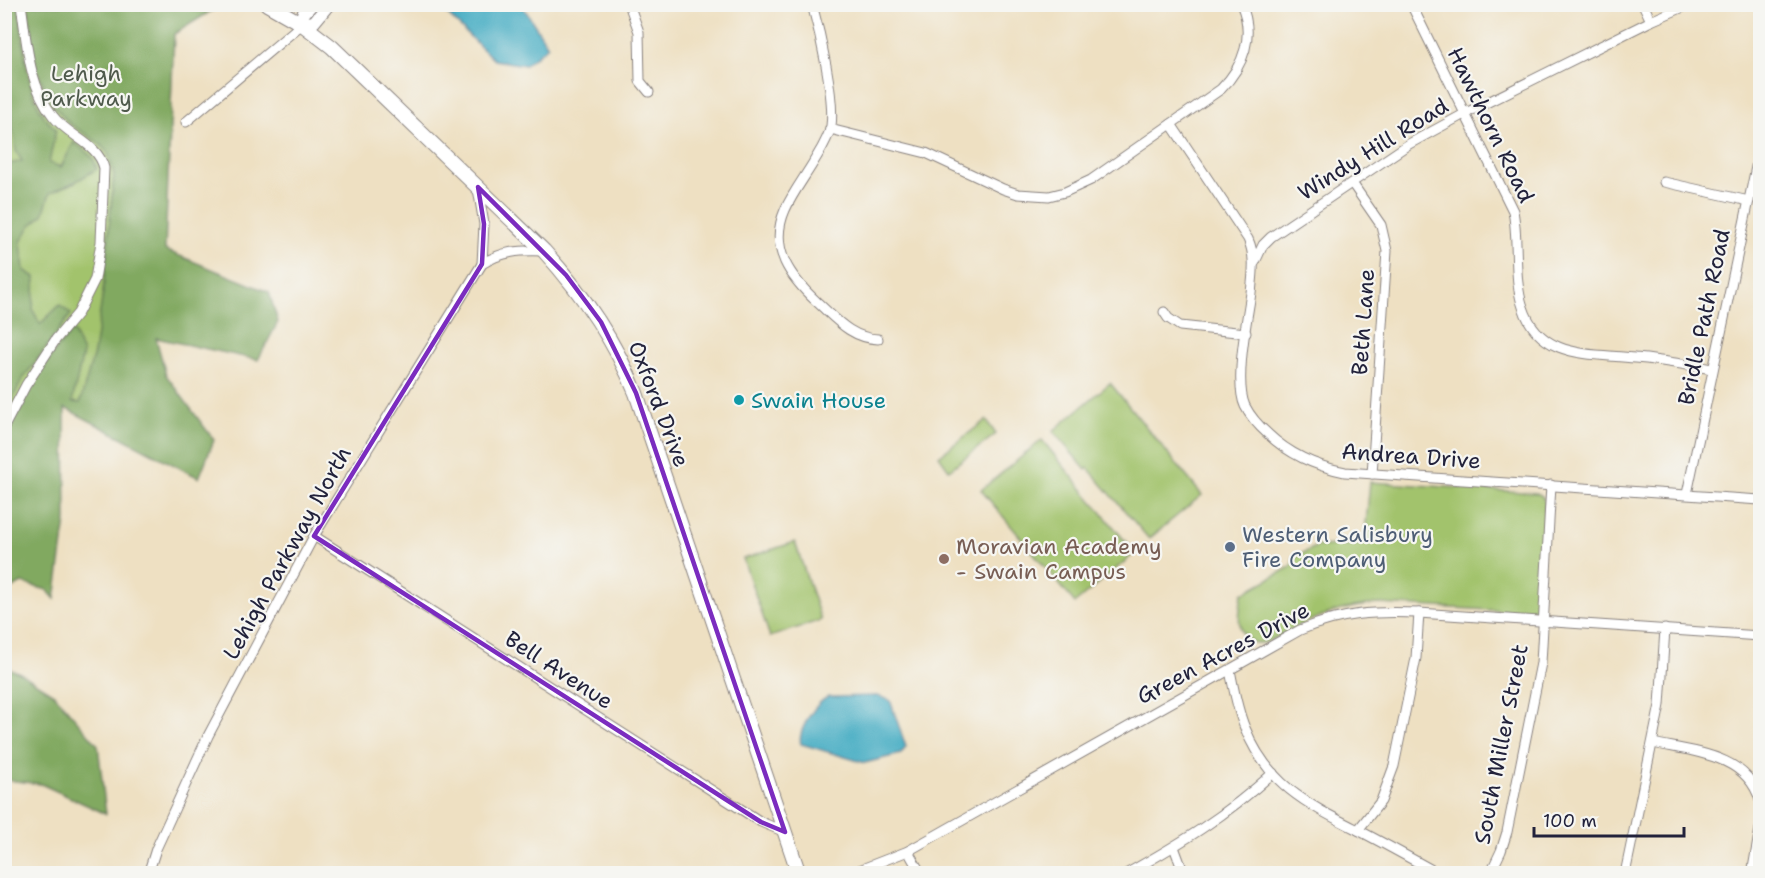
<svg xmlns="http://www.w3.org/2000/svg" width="1765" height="878" font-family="'Shantell Sans',sans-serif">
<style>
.green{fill:#a2c36c;stroke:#627254;stroke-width:1.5}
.forest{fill:#81a960;stroke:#52664e;stroke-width:1.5}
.water{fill:#43abc2;stroke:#32667e;stroke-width:1.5}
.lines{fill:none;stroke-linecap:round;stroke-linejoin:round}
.minor-casing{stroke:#88817e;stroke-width:11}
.tertiary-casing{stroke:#88817e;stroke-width:14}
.secondary-casing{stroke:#88817e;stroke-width:16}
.minor{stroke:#fff;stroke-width:9}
.tertiary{stroke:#fff;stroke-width:12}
.secondary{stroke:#fff;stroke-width:14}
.marked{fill:none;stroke:#7b2cbf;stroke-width:4.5;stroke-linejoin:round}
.culture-dot{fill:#0f9aa8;stroke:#f6f6f2;stroke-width:2}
.service-dot{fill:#5c6f8a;stroke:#f6f6f2;stroke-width:2}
.education-dot{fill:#8d6e63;stroke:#f6f6f2;stroke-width:2}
.labels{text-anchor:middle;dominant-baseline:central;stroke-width:4.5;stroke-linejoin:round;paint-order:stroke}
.park-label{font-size:22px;fill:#4f5a4c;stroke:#f6f6f2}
.street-label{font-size:22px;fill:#22223b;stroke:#f6f6f2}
.culture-label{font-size:22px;fill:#0d838f;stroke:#f6f6f2;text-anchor:start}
.service-label{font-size:22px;fill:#4e5e75;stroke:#f6f6f2;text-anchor:start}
.education-label{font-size:22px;fill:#785e54;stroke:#f6f6f2;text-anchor:start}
</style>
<rect width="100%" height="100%" fill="#f6f6f2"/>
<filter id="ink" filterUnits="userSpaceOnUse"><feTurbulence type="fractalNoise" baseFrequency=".0167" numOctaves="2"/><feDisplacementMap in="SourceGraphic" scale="12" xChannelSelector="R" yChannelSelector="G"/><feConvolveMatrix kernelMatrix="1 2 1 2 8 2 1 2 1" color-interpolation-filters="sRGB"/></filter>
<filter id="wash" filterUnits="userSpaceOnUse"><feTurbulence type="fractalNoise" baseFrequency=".008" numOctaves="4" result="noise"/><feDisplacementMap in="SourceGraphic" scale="24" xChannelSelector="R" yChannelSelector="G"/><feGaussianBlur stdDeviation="1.35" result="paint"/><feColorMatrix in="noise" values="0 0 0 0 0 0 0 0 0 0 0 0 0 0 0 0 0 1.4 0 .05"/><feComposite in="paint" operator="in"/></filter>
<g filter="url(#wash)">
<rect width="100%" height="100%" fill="#eee0c2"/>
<g class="green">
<path d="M5 5H116L169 38 86 404 42 400 5 460Z"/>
<path d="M1110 383 1202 495 1149 539 1088 468 1086 470 1053 431Z"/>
<path d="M986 420 996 434 949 470 939 456Z"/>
<path d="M1042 440 1135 553 1075 603 981 490Z"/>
<path d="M1370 482 1537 493 1542 496 1545 503 1539 594 1537 607 1528 612 1379 604C1342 606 1310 618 1277 637 1270 641 1259 646 1251 641 1234 633 1240 608 1242 594L1292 566 1294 557 1318 546 1364 544Z"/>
<path d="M795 542 821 620 770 637 743 559Z"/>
</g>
<g class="forest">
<path d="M19 4C24 42 24 104 56 129L49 163 61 167 74 142 93 158 97 169 75 182 50 193 43 215 30 226 21 242 24 270 35 277 33 310 40 324 60 305 71 314 22 380 5 414 4 198 8 197 5 193V165L22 161 16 151 10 109V74L5 40 4 5Z"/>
<path d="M28 5H221L174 34 165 250 269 292 278 322 258 360 156 338 166 375 214 440 199 478 65 408 66 521 55 599 47 590 22 583 5 592V438L32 383 51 356 73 330 83 353 72 402 80 403 94 353 103 292 114 175 108 153 99 143 69 123 52 103 36 68Z"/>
<path d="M5 667 20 673 54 694 98 745 106 814 41 784 7 780 5 786Z"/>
</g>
<g class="water">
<path d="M438 5H522L548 46 525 65 494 60Z"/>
<path d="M877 696 890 700 906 747 901 754 865 763 801 744C797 731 816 702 828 697Z"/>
</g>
</g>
<g filter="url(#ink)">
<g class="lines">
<g class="minor-casing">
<g id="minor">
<path d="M629 4 639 32 640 81 649 92"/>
<path d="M812 4C820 33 835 98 831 126 828 140 820 151 813 163 804 178 792 194 785 210 768 249 791 278 817 302 836 319 851 338 878 339"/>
<path d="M1411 4 1513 211C1519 242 1513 278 1523 307 1540 360 1591 353 1635 358 1661 360 1687 365 1712 369"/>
<path d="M1643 4 1651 21"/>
<path d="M1759 4 1760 5"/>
<path d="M186 122 302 24"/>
<path d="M1171 124 1248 239C1256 257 1253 273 1251 293 1247 320 1234 382 1245 406 1250 416 1260 427 1268 434 1290 455 1315 466 1345 472L1760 500"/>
<path d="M830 129 926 153 1003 189 1018 194 1049 196 1065 192 1091 180 1221 89C1244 66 1255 35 1241 4"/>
<path d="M1664 182 1749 201"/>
<path d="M1352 183 1381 225 1387 251 1372 474"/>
<path d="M478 189 484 224 482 264"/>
<path d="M1255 262 1263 245 1271 237 1409 144 1466 113 1651 21 1690 4"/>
<path d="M1164 312 1168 318 1180 326 1246 333"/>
<path d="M4 427 26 385 56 339 78 313 95 279 101 242 104 168C98 143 69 137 53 116 28 84 27 43 21 4"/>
<path d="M1687 494 1760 148"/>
<path d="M314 536 761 822 785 832"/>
<path d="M1230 670C1234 690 1237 709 1245 728 1268 785 1307 804 1358 830 1385 844 1412 859 1439 874"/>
<path d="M1653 743C1693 752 1746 754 1760 800"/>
<path d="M1358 830 1381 801 1394 766 1416 658 1419 613"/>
<path d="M1174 847 1184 874"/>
<path d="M908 851 921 874"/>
<path d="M148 874 156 849 208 736 314 536 482 264C502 251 520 250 544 251"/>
<path d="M849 874 908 851 1300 630C1342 613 1374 611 1419 613L1760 636"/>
<path d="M1126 874C1181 843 1226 816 1273 773"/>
<path d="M1490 874 1501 851 1507 832 1541 663 1551 485"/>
<path d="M1625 874 1660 705 1665 629"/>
<path d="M1752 874 1760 829"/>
</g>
</g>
<g class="tertiary-casing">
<path id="tertiary" d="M312 4 303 14 302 24 314 22 329 4"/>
</g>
<g class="secondary-casing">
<path id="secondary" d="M267 4 302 24 332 47 544 251C583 294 614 339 636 393L799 874"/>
</g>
<use href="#minor" class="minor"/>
<use href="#tertiary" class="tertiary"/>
<use href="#secondary" class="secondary"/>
</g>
</g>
<path class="marked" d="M478 187 566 275 601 322 636 393 785 832 761 822 314 536 482 264 484 224Z"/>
<circle class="culture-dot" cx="739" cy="400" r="6"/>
<circle class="service-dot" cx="1230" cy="547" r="6"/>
<circle class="education-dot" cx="944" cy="559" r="6"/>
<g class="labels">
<g class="park-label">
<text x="86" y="73">Lehigh<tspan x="86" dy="25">Parkway</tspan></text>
</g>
<g class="street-label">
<text transform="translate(1491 125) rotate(64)">Hawthorn Road</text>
<text transform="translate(1373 149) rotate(-32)">Windy Hill Road</text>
<text transform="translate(1704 317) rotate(-78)">Bridle Path Road</text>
<text transform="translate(1363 322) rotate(-86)">Beth Lane</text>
<text transform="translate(659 404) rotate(69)">Oxford Drive</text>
<text transform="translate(1411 456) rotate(4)">Andrea Drive</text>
<text transform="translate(287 553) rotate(-61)">Lehigh Parkway North</text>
<text transform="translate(1223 653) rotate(-28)">Green Acres Drive</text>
<text transform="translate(559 670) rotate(33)">Bell Avenue</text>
<text transform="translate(1501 744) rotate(-79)">South Miller Street</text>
</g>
<g class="culture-label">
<text x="751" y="400">Swain House</text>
</g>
<g class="service-label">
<text x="1242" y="534">Western Salisbury<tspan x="1242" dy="25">Fire Company</tspan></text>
</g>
<g class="education-label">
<text x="956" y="546">Moravian Academy<tspan x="956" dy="25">- Swain Campus</tspan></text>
</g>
</g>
<rect width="1765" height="878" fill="none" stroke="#f6f6f2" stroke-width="24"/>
<path d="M1534 827v9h150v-9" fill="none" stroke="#22223b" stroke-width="3"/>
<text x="1543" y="827" font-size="18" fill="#22223b" stroke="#f6f6f2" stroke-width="4.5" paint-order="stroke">100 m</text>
</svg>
